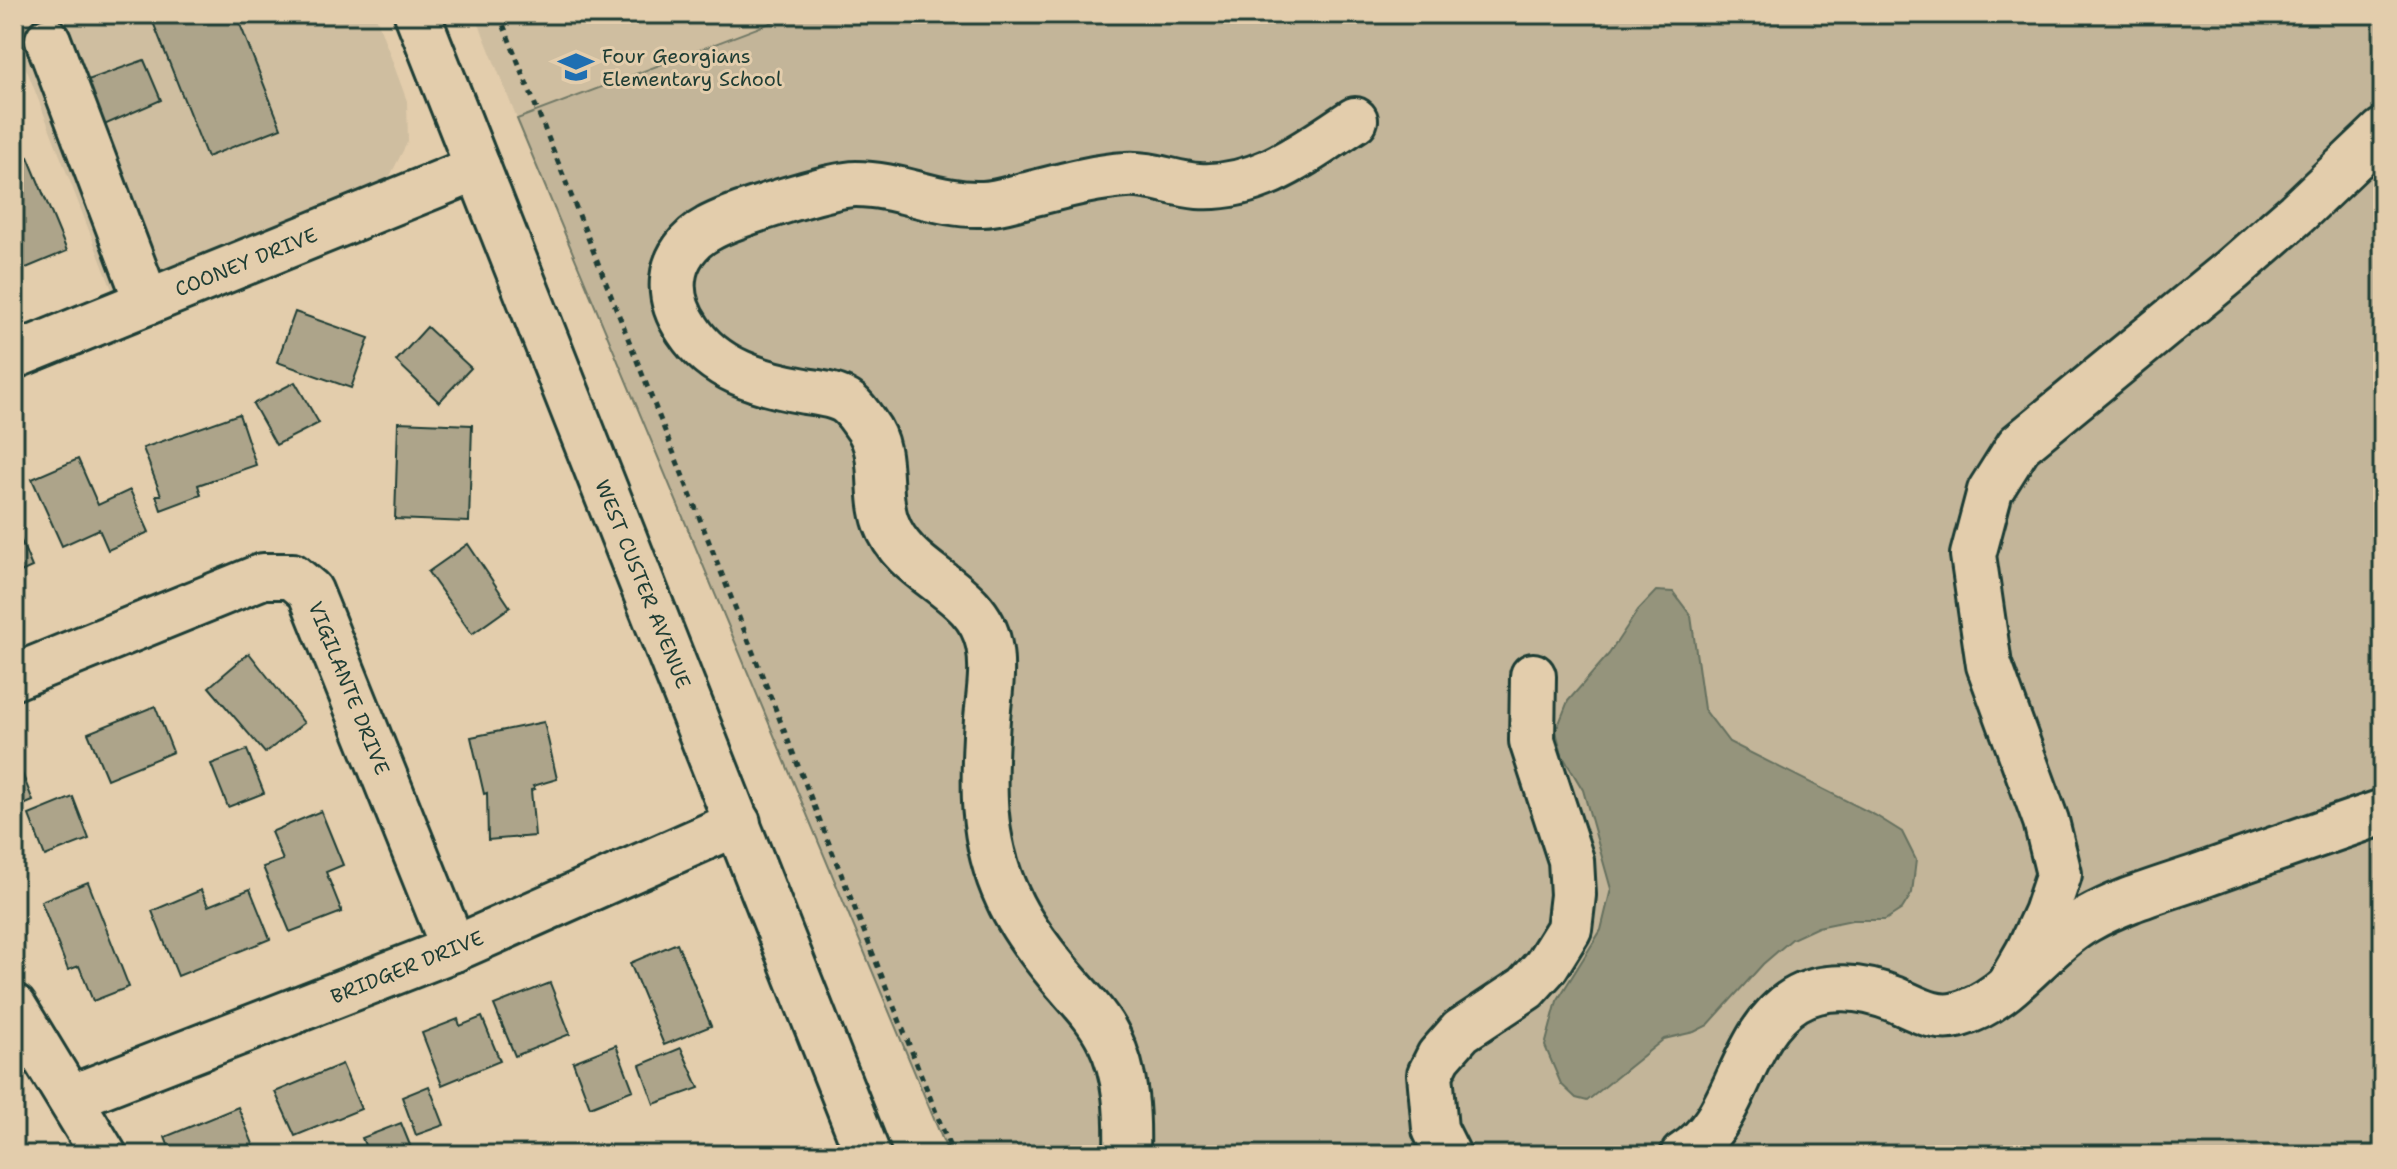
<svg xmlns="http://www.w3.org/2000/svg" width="2397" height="1169" font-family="'Shantell Sans',sans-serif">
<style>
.built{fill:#cfbea0}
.green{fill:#c3b599;stroke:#717966;stroke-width:2}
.water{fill:#95947c;stroke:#66715f;stroke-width:2}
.building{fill:#ada48a;stroke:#1f3d34;stroke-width:2}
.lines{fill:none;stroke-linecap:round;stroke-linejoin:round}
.minor-casing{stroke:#1f3d34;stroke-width:50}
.major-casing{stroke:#1f3d34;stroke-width:50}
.path{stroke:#1f3d34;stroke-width:5;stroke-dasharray:6 6;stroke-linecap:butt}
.minor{stroke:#e3cdac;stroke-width:44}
.major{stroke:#e3cdac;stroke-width:44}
.labels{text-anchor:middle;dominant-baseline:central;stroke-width:6;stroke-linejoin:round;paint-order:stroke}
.poi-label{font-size:20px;fill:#1f3d34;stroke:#e3cdac;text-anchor:start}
.street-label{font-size:20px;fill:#1f3d34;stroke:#e3cdac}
</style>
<rect width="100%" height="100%" fill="#e3cdac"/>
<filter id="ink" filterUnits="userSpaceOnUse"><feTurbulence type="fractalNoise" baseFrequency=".0125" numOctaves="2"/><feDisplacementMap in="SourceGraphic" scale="16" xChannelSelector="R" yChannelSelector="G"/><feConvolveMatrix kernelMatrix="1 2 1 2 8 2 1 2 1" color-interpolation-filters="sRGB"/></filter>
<g filter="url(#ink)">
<g class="built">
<path d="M37 14H375L407 101 408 141 388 180 356 204 116 300 16 42Z"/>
<path d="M475 14H794L517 119Z"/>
</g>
<path class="green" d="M794 14H2383V1155H949L517 119Z"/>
<path class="water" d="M1656 591 1673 592 1691 616 1704 709 1729 742 1875 815 1902 832 1916 860 1912 893 1902 909 1885 920H1852L1818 927 1792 939 1763 964 1708 1025 1694 1032 1664 1039 1587 1101 1576 1098 1561 1084 1545 1046 1557 1001 1601 930 1611 889 1583 790 1562 755 1556 731 1568 701 1609 654 1638 610Z"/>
<g class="building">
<path d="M173 14H236L281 128 207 157 153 22Z"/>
<path d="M144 60 161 100 102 126 85 81Z"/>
<path d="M28 157 67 251 14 273V162Z"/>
<path d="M295 312 369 338 351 388 277 362Z"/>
<path d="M427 327 471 368 439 402 396 361Z"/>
<path d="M295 382 319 423 276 445 253 404Z"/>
<path d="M239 414 256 465 198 485 201 495 161 510 156 495H161L143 448Z"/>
<path d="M398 422 472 425 469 522 395 519Z"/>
<path d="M78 459 98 505 130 490 149 532 108 550 99 529 62 546 32 479Z"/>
<path d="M14 524 32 567 14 575Z"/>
<path d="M468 544 510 607 472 634 428 572Z"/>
<path d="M249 653 304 723 265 753 209 687Z"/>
<path d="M155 706 173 752 107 779 88 733Z"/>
<path d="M544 722 557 779 533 786 535 789 531 790 535 836 488 840 487 793 484 794 471 737Z"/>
<path d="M247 750 264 793 228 807 211 764Z"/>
<path d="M14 753 33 801 14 809Z"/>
<path d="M73 797 89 839 45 856 29 815Z"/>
<path d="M321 811 343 865 326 872 342 912 290 932 263 867 283 860 271 832Z"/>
<path d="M88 882 129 987 93 1001 79 966 68 970 41 901Z"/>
<path d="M250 889 270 939 178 976 152 911 201 890 208 906Z"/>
<path d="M677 943 711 1026 664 1045 630 963Z"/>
<path d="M550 983 570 1034 515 1056 494 1005Z"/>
<path d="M482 1017 500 1061 442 1085 422 1033 458 1019 460 1026Z"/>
<path d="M616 1045 633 1090 590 1107 573 1062Z"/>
<path d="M681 1048 699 1088 654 1104 640 1065Z"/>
<path d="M342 1064 361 1109 295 1136 275 1092Z"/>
<path d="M429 1086 444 1125 416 1135 402 1097Z"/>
<path d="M238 1107 257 1154 172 1155 165 1137Z"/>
<path d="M401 1123 414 1155H369L362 1138Z"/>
</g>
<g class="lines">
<g class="minor-casing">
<g id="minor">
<path d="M48 40 147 302"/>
<path d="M14 356 478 168"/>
<path d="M14 677 263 576H292L310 591 454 949"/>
<path d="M2009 985 2028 952 2046 913 2059 874 2046 821 1989 665 1973 555 1990 491 2019 445 2232 270 2297 213 2383 131"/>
<path d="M14 1007 104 1155"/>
<path d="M70 1098 454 949 738 823"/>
<path d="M1127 1155C1128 1116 1127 1075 1109 1039 1097 1014 1076 995 1059 974 1040 951 1020 925 1008 898 980 839 983 781 987 719 989 695 994 669 989 645 978 587 905 577 886 522 875 491 887 452 866 425 862 419 855 409 849 404 838 395 819 393 805 391 760 383 714 370 688 330 677 314 671 298 673 279 675 258 689 239 708 229 730 216 832 184 856 184 899 184 939 206 982 204 997 204 1013 198 1027 195 1059 187 1093 177 1126 175 1149 173 1174 184 1198 186 1259 190 1307 151 1355 120"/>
<path d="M1448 1155 1435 1129 1430 1074 1439 1056 1461 1031 1526 988 1546 966 1569 929 1573 895 1571 860 1532 741 1533 676"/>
<path d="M1683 1155C1739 1123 1738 1035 1795 1000 1825 982 1863 987 1894 999 1914 1007 1934 1021 1957 1015 2010 1001 2041 946 2087 920 2122 900 2163 889 2200 876 2261 854 2322 833 2383 812"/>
</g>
</g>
<g class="major-casing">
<path id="major" d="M417 14 868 1155"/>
</g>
<path class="path" d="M499 14 953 1155"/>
<use href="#minor" class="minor"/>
<use href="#major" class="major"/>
</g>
</g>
<defs>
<g id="school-bare" transform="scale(2.76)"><path d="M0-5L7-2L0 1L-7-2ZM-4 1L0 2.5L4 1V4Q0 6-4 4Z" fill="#1f6fb2" stroke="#e3cdac" stroke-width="2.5" paint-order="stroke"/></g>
</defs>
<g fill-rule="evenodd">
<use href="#school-bare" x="576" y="67"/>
</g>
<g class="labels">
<g class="poi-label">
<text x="602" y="56">Four Georgians<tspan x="602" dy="23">Elementary School</tspan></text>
</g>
<g class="street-label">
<text transform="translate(246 262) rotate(-22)">COONEY DRIVE</text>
<text transform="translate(643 584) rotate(68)">WEST CUSTER AVENUE</text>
<text transform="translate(349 688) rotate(68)">VIGILANTE DRIVE</text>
<text transform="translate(407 967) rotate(-22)">BRIDGER DRIVE</text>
</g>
</g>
<rect width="2397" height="1169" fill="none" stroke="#e3cdac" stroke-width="48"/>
<rect x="24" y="24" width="2349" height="1121" fill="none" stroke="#1f3d34" stroke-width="3" filter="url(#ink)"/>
</svg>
